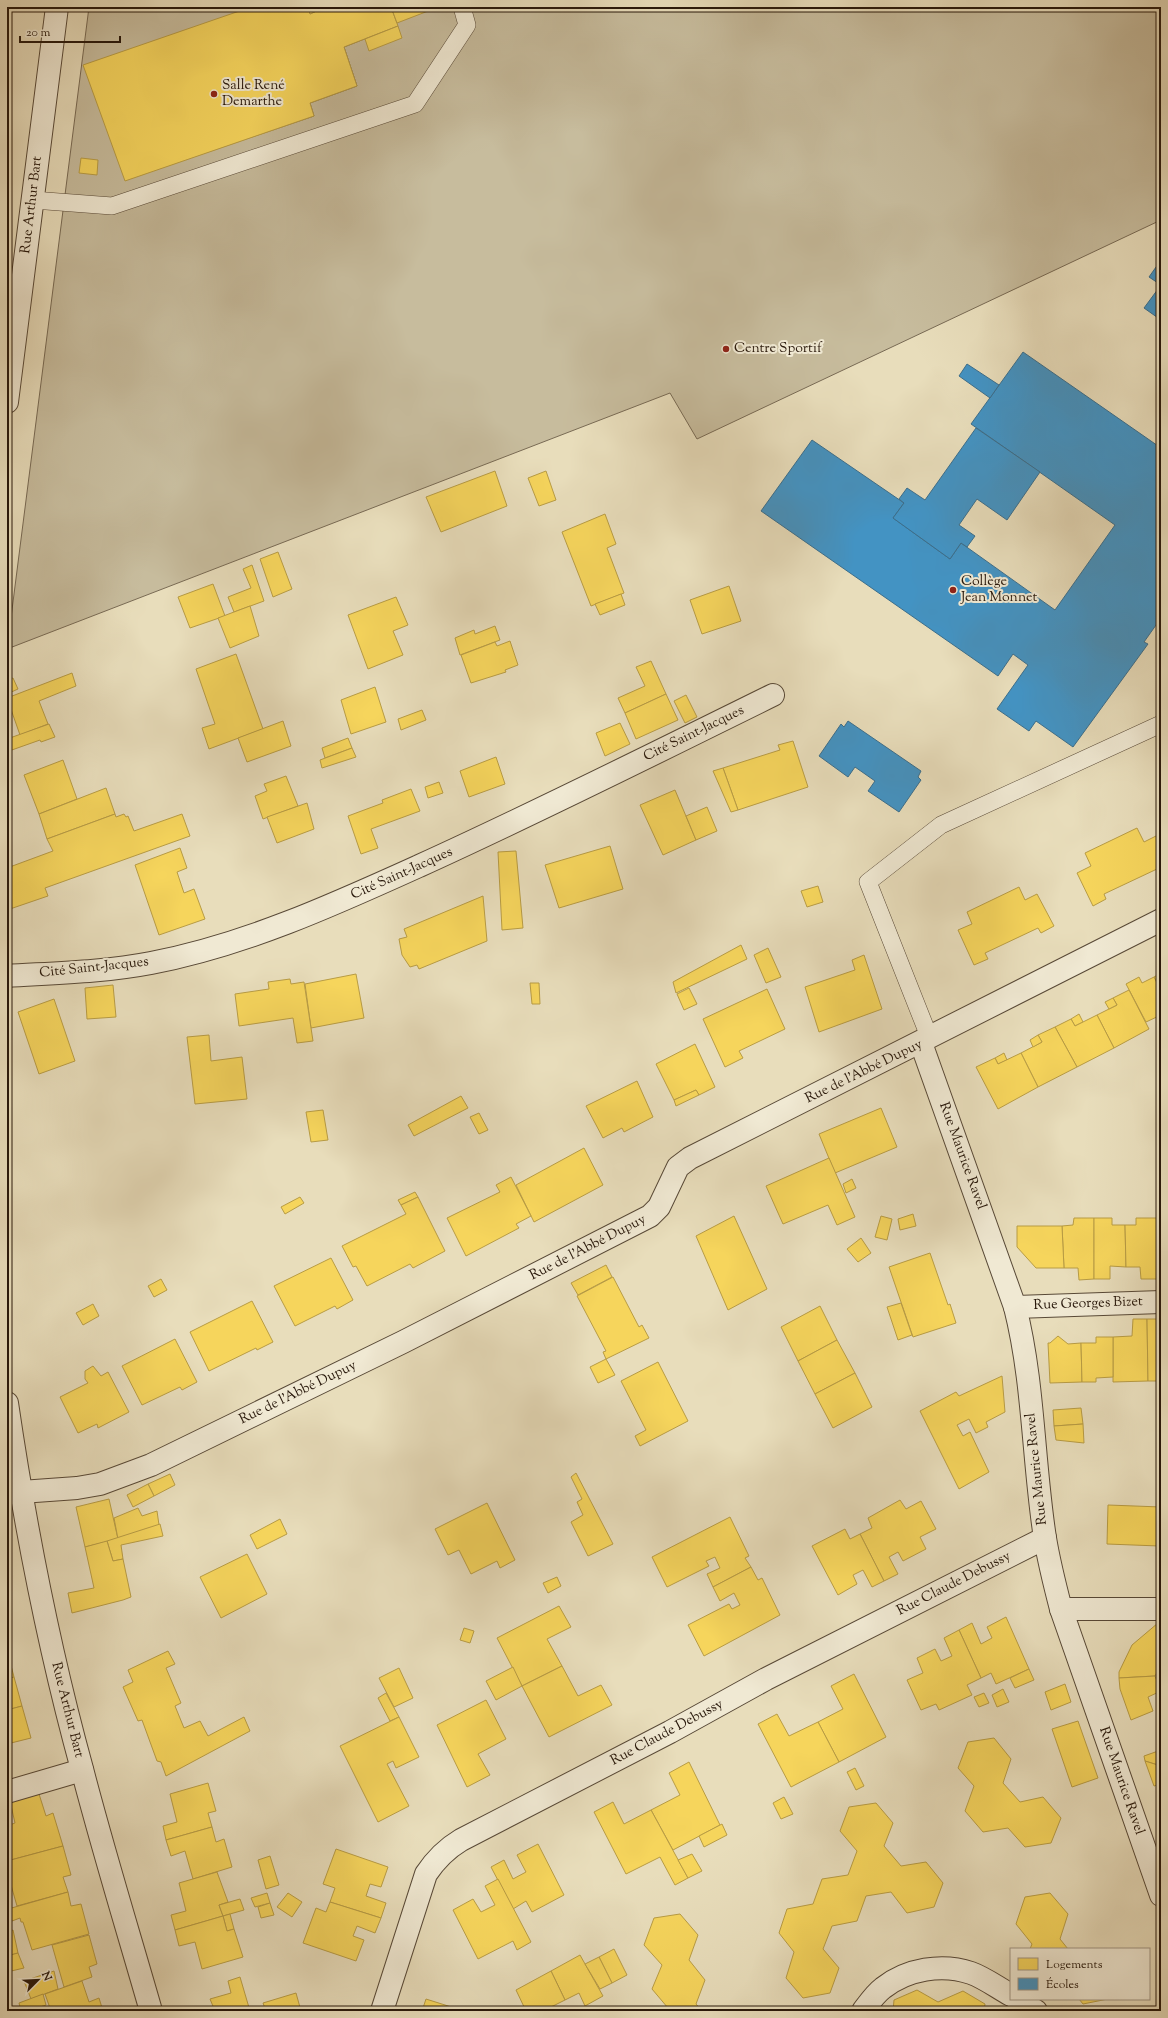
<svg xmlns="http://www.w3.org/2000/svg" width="1168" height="2018" font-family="'Sorts Mill Goudy',serif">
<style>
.green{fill:#c7bc9d;stroke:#786a54}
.homes{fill:#f6d55c;stroke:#b89c44}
.schools{fill:#4393c3;stroke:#3b6e8c}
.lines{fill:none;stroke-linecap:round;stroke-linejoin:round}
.lane-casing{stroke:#584937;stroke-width:18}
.street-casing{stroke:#584937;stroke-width:24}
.lane{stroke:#f0e9d3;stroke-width:17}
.street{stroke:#f0e9d3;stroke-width:22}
.poi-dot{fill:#8f2418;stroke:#f0e9d3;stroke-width:1.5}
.labels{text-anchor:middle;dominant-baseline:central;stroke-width:4;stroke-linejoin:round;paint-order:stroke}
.poi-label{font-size:14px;fill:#28180b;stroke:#f0e9d3;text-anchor:start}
.street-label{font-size:14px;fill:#28180b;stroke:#f0e9d3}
</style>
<rect width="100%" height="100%" fill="#e8ddbb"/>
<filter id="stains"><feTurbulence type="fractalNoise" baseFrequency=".005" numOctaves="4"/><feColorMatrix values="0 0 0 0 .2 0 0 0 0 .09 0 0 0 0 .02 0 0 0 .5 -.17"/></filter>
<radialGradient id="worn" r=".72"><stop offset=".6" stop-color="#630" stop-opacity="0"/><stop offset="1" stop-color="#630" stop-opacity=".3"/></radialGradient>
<path class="green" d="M89 7H251L125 180 314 116 310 103 357 86 344 47 397 26 391 7H1161V220L697 439 670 393 7 649Z"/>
<g class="homes">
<path d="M7 7H12L11 22 7 21Z"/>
<path d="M251 7H280L282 10 291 7H308L310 14 325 7H391L398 26 344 47 357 86 310 103 314 116 125 181 83 65Z"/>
<path d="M308 7H325L310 14Z"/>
<path d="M391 7H436V8L397 23Z"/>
<path d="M398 26 402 38 369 51 365 39Z"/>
<path d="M81 158 98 160 97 175 79 173Z"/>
<path d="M495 471 507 506 441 532 426 497Z"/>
<path d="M546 471 556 500 539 506 528 478Z"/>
<path d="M605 514 616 544 607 548 624 593 591 606 562 532Z"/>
<path d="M278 552 292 589 273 597 260 559Z"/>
<path d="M252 565 264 601 234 612 228 597 251 588 243 569Z"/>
<path d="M213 584 225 616 190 628 178 597Z"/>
<path d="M729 586 741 621 702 634 690 600Z"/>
<path d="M621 594 625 605 600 615 595 604Z"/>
<path d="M396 597 408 625 393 631 403 655 368 669 348 615Z"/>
<path d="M250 606 259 636 230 648 218 618Z"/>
<path d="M495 626 500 640 460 655 455 638 474 630 475 634Z"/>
<path d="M510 641 518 665 505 670 506 672 471 683 461 655 495 642 497 646Z"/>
<path d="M236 654 263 729 209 749 202 728 215 724 196 669Z"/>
<path d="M651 661 666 694 625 713 618 698 645 686 636 667Z"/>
<path d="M72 673 76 686 39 701 48 724 20 735 7 698Z"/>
<path d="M13 678 18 689 7 694V680Z"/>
<path d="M375 687 386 722 351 734 341 700Z"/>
<path d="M666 694 678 720 636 739 625 713Z"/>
<path d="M686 695 697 717 685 723 674 701Z"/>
<path d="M422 710 426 720 401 730 398 719Z"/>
<path d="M283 721 291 746 247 762 238 738Z"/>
<path d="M620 723 630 744 605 756 596 733Z"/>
<path d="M49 724 55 737 41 742 40 740 9 751 7 739Z"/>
<path d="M348 738 352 748 325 758 322 748Z"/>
<path d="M793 741 808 787 738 810 723 768 780 750 778 745Z"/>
<path d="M352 748 356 757 322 768 320 760Z"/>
<path d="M496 757 505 784 469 797 460 771Z"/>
<path d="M63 760 77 799 39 814 24 775Z"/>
<path d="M723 768 738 810 731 812 713 771Z"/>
<path d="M286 776 298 806 263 819 255 796 267 791 264 784Z"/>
<path d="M439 782 443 793 428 798 425 787Z"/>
<path d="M106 788 115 814 47 839 39 814Z"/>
<path d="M411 789 420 811 371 829 378 848 361 854 348 816 383 803 382 800Z"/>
<path d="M675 790 696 840 663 855 640 805Z"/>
<path d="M307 803 314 829 277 843 267 817Z"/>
<path d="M707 807 717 831 696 840 686 816Z"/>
<path d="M115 814 116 817 124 814 126 817 128 816 134 831 182 814 190 836 45 888 48 896 7 910V868L53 851 47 839Z"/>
<path d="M1137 828 1144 842 1158 835 1161 842V873H1159L1157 869 1104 894 1106 899 1093 906 1077 873 1091 866 1085 853Z"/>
<path d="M610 846 623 889 559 908 545 865Z"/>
<path d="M180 848 187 868 177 872 184 893 194 889 205 919 159 935 135 865Z"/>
<path d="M516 851 523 928 502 930 498 852Z"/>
<path d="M818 886 823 902 807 907 801 891Z"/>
<path d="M1019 887 1025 900 1037 894 1054 926 1041 933 1038 928 985 953 988 959 974 965 958 930 972 924 967 912Z"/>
<path d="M483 896 487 941 419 969 417 965 410 967 402 955 399 939 407 937 404 929Z"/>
<path d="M741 945 747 959 676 993 673 982Z"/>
<path d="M768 948 781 977 766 983 754 955Z"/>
<path d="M864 955 882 1009 819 1032 805 987 855 970 852 960Z"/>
<path d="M1161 973V991L1154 977Z"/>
<path d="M356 974 364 1018 311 1028 305 984Z"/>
<path d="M1139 977 1142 983 1154 977 1161 991V1015L1146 1022 1126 984Z"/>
<path d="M290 979 291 984 304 982 313 1041 297 1043 293 1018 239 1026 235 994 269 989 268 982Z"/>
<path d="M530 983H539L540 1004H532Z"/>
<path d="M113 985 116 1017 87 1019 85 988Z"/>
<path d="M689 988 697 1004 684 1010 677 994Z"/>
<path d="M767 989 785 1029 739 1051 743 1058 725 1067 703 1019Z"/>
<path d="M1129 990 1149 1029 1114 1048 1097 1015 1117 1005 1113 998Z"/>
<path d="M1113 998 1117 1005 1109 1009 1105 1002Z"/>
<path d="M54 999 75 1061 39 1074 18 1012Z"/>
<path d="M1079 1014 1083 1022 1075 1026 1071 1019Z"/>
<path d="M1097 1015 1114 1048 1077 1067 1055 1027 1071 1019 1075 1026Z"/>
<path d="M1055 1027 1077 1067 1038 1087 1021 1053 1042 1042 1038 1035Z"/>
<path d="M209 1035 211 1061 242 1057 247 1099 195 1104 187 1037Z"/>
<path d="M1038 1035 1042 1042 1033 1047 1030 1040Z"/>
<path d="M695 1044 715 1087 699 1095 696 1090 674 1100 656 1064Z"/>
<path d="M1004 1053 1007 1060 998 1064 995 1058Z"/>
<path d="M1021 1053 1038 1087 998 1109 976 1067 995 1058 998 1064Z"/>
<path d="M637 1081 653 1117 624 1132 622 1128 603 1138 586 1106Z"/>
<path d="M696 1090 699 1095 676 1106 674 1100Z"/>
<path d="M461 1096 468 1108 414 1136 408 1125Z"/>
<path d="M881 1108 897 1147 835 1173 819 1134Z"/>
<path d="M323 1110 328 1140 311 1142 306 1112Z"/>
<path d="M479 1113 488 1130 479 1134 470 1117Z"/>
<path d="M584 1148 603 1185 534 1222 516 1185Z"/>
<path d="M829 1158 855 1217 837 1225 828 1205 783 1224 766 1186Z"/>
<path d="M511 1177 531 1216 516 1224 519 1228 466 1256 447 1218 500 1192 496 1185Z"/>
<path d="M852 1179 856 1188 846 1193 843 1184Z"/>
<path d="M415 1192 418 1197 401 1205 398 1200Z"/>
<path d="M300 1197 304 1203 285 1214 281 1207Z"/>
<path d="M418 1197 445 1251 413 1268 410 1264 367 1286 356 1266 353 1267 342 1246 406 1214 401 1205Z"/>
<path d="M913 1214 916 1226 900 1230 898 1219Z"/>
<path d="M734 1216 767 1289 728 1310 696 1236Z"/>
<path d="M881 1216 892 1219 887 1240 875 1237Z"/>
<path d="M1074 1218H1094V1279L1079 1280 1078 1268H1064L1062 1226 1073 1225Z"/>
<path d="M1094 1218H1112V1225H1125L1126 1267 1110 1266V1279H1094Z"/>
<path d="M1136 1218H1157V1279H1141L1140 1267H1126L1125 1225H1136Z"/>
<rect x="1157" y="1218" width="4" height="61"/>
<path d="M1017 1226H1062L1064 1268H1036L1017 1247Z"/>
<path d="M861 1238 871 1253 858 1262 847 1249Z"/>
<path d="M930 1253 948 1305 950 1304 956 1323 913 1337 889 1267Z"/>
<path d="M331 1258 353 1300 337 1309 335 1306 295 1326 274 1286Z"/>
<path d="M606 1265 612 1277 578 1295 571 1283Z"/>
<path d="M613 1277 639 1327 642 1325 649 1338 606 1359 603 1352 606 1351 577 1296Z"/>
<path d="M161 1279 167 1290 154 1297 148 1286Z"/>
<path d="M252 1301 273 1342 257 1350 256 1348 209 1371 190 1332Z"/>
<path d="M901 1303 912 1335 898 1340 887 1307Z"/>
<path d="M93 1304 99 1316 83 1325 76 1313Z"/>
<path d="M820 1306 837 1340 798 1361 781 1327Z"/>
<path d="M1133 1319H1147L1148 1381 1113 1382V1337L1132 1336Z"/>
<path d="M1147 1319H1161V1381H1148Z"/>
<path d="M1058 1336 1068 1344 1081 1343 1082 1382 1050 1383 1048 1343H1050Z"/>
<path d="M1096 1337H1113V1377L1096 1378V1382H1082L1081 1343H1096Z"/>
<path d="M175 1339 197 1382 182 1390 180 1387 142 1405 122 1366Z"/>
<path d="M837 1340 855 1373 815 1394 798 1361Z"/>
<path d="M606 1359 615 1375 598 1383 590 1367Z"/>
<path d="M658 1362 688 1421 640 1446 635 1436 646 1430 621 1381Z"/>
<path d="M93 1366 101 1376 108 1372 129 1412 98 1428 97 1424 78 1433 60 1397 88 1383 85 1379V1371Z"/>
<path d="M855 1373 872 1407 833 1428 815 1394Z"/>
<path d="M1002 1376 1005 1412 986 1422 988 1427 976 1433 969 1419 957 1425 963 1436 970 1432 989 1472 959 1489 920 1411 956 1392 959 1396Z"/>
<path d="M1081 1408 1083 1424 1054 1426 1053 1410Z"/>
<path d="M1083 1424 1084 1443 1056 1440 1054 1426Z"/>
<path d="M576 1473 613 1544 588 1556 571 1522 583 1515 577 1502 582 1499 571 1477Z"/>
<path d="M170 1474 175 1485 154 1496 148 1484Z"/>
<path d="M148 1484 154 1496 133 1507 127 1495Z"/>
<path d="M109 1499 118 1539 85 1547 76 1507Z"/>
<path d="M900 1500 906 1509 921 1501 936 1529 920 1537 926 1549 903 1561 898 1552 889 1557 898 1574 884 1581 860 1534 872 1528 868 1518Z"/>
<path d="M487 1503 515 1560 500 1568 497 1561 471 1574 459 1550 448 1555 435 1529Z"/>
<path d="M1108 1505 1161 1507V1550H1159V1546L1107 1544Z"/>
<path d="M138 1508 142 1516 157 1511 159 1525 118 1539 114 1518Z"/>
<path d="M730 1517 749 1556 745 1558 751 1567 713 1587 707 1574 720 1568 715 1557 706 1561 709 1566 667 1587 652 1557Z"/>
<path d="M280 1519 287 1534 257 1549 250 1535Z"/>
<path d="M160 1524 163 1536 121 1545 123 1559 113 1561 107 1541Z"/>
<path d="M845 1529 850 1539 860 1534 884 1581 872 1587 863 1570 853 1575 857 1584 838 1595 812 1546Z"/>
<path d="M107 1541 113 1561 123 1559 131 1597 123 1600 72 1613 68 1593 94 1588 85 1547Z"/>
<path d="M247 1554 267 1594 221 1618 200 1577Z"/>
<path d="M751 1567 758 1580 762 1578 780 1615 704 1656 688 1625 729 1604 732 1609 740 1605 734 1593 720 1601 713 1587Z"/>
<path d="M557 1577 561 1586 548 1593 543 1583Z"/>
<path d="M559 1606 571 1627 547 1639 562 1666 522 1686 497 1638Z"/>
<path d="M1006 1617 1029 1669 996 1684 991 1673 981 1678 959 1630 972 1623 981 1644 992 1638 987 1627Z"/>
<path d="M1158 1623H1161V1665L1155 1676 1119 1678V1672L1132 1645Z"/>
<path d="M464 1628 474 1631 470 1643 460 1640Z"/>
<path d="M959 1630 981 1678 967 1685 972 1695 939 1710 936 1704 921 1710 907 1680 923 1673 917 1658 935 1649 941 1661 952 1656 944 1638Z"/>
<path d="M7 1650 14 1677 7 1679Z"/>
<path d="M168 1651 175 1664 166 1668 181 1703 175 1706 184 1728 200 1721 208 1736 244 1717 250 1731 166 1776 161 1762 157 1761 142 1720 138 1721 123 1687 133 1682 128 1670Z"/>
<path d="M562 1666 578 1696 601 1685 612 1705 549 1737 522 1686Z"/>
<path d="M513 1667 522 1686 496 1700 486 1681Z"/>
<path d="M399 1668 413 1698 394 1707 379 1678Z"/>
<path d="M1029 1669 1034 1680 1015 1688 1010 1678Z"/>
<path d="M854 1674 886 1737 839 1762 818 1722 843 1709 831 1686Z"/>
<path d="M1155 1676 1161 1691 1148 1697 1153 1711 1131 1720 1120 1689 1119 1678Z"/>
<path d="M14 1677 22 1706 7 1710V1679Z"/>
<path d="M1065 1684 1071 1702 1051 1710 1045 1692Z"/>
<path d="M1003 1689 1009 1702 997 1707 992 1695Z"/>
<path d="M386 1693 399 1717 390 1721 378 1698Z"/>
<path d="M984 1693 989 1703 979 1707 974 1697Z"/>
<path d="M486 1700 506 1739 478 1754 490 1775 467 1787 437 1725Z"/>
<path d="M22 1706 31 1738 7 1744V1710Z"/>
<path d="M777 1714 789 1736 818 1722 839 1762 791 1787 758 1724Z"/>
<path d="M399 1717 419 1757 396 1768 393 1761 387 1764 409 1806 378 1822 340 1746Z"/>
<path d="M1078 1721 1098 1778 1072 1787 1052 1729Z"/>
<path d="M994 1738 1011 1759 1003 1783 1020 1802 1043 1797 1061 1818 1051 1843 1025 1847 1008 1828 983 1832 965 1811 974 1786 958 1768 968 1742Z"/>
<path d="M1161 1750V1766L1145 1761 1144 1756Z"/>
<path d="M1145 1761 1161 1766V1784L1154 1786Z"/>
<path d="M689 1762 720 1825 673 1850 651 1810 680 1795 669 1773Z"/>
<path d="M855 1768 864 1786 856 1790 847 1772Z"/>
<path d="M208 1783 216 1811 208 1813 212 1827 166 1840 163 1826 177 1822 170 1794Z"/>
<path d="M39 1794 46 1816 53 1813 63 1846 7 1861V1826L15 1823 10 1801Z"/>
<path d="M784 1797 793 1814 781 1819 773 1803Z"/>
<path d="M613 1802 624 1824 651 1810 688 1878 675 1885 660 1857 626 1874 594 1812Z"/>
<path d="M876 1803 893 1823 884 1846 901 1866 926 1862 943 1883 934 1907 907 1913 891 1892 866 1896 857 1921 832 1926 823 1949 839 1968 830 1993 803 1998 786 1978 794 1952 779 1933 787 1909 813 1904 822 1879 848 1875 857 1851 840 1831 849 1807Z"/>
<path d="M722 1824 727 1835 704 1847 699 1836Z"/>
<path d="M212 1827 216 1842 224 1839 232 1867 193 1879 185 1851 171 1856 166 1840Z"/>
<path d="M538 1844 564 1895 532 1912 526 1901 513 1909 491 1867 504 1860 513 1879 526 1872 517 1855Z"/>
<path d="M63 1846 71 1875 63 1877 68 1892 17 1906 7 1871V1861Z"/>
<path d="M336 1849 388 1867 381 1887 370 1884 366 1896 386 1903 381 1918 330 1902 335 1888 323 1884Z"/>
<path d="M692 1854 702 1871 688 1878 678 1860Z"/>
<path d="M270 1856 279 1885 266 1889 258 1860Z"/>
<path d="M217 1872 228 1902 219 1905 223 1916 175 1930 171 1915 186 1911 179 1883Z"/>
<path d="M498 1879 531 1942 517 1950 513 1941 478 1959 453 1910 473 1899 481 1912 495 1905 485 1886Z"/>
<path d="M68 1892 71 1906 81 1904 89 1934 32 1950 23 1922H21L20 1918 12 1921 8 1909Z"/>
<path d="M267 1893 270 1903 255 1907 251 1898Z"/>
<path d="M288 1893 302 1902 292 1917 277 1907Z"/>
<path d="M1050 1893 1068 1914 1060 1939 1068 1949H1030L1032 1944 1016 1924 1025 1897Z"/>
<path d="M240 1899 244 1910 223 1916 219 1905Z"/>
<path d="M330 1902 381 1918 375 1933 357 1926 353 1936 364 1940 356 1961 303 1943 316 1908 326 1912Z"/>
<path d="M270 1903 274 1915 261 1918 258 1907Z"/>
<path d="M230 1914 234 1929 227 1931 223 1916Z"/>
<path d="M680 1914 698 1935 689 1960 705 1980 696 2004 702 2011H667L668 2008 652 1989 662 1965 644 1945 654 1918Z"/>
<path d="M223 1916 227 1931 234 1929 243 1957 202 1969 195 1942 179 1946 175 1930Z"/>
<path d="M13 1930 18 1953 7 1956V1932Z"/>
<path d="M89 1935 97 1964 89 1967 92 1977 64 1987 52 1945Z"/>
<path d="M614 1949 627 1975 612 1983 599 1957Z"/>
<path d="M18 1953 24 1968 7 1972V1956Z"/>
<path d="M580 1955 603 1996 585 2006 579 1993 565 2000 551 1971Z"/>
<path d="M599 1957 612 1983 600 1989 585 1964Z"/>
<path d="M54 1971 58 1989 31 1999 24 1981Z"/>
<path d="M551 1971 565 2000 549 2008 550 2011H526L516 1990Z"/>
<path d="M240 1977 250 2011H215L210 1999 231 1993 228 1981Z"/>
<path d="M82 1981 89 2002 99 1998 103 2011H51L45 1994Z"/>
<path d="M917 1990 938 2002 963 1991 985 2004 984 2011H893L894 2000Z"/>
<path d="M296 1993 301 2011H266L263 2003Z"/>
<path d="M43 1994 46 2005 28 2011H21L19 2003Z"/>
<path d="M426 1999 464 2011H422Z"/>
<path d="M1079 1999H1108L1083 2004Z"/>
</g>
<g class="schools">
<path d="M1161 260V285L1149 277Z"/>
<path d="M1161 285V320L1144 308Z"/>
<path d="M1023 352 1161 448V618L1144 642 1148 644 1073 747 1036 721 1029 731 997 709 1028 665 1013 654 998 676 761 511 812 440 904 503 893 518 950 559 961 543 1055 610 1115 525 971 424Z"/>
<path d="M967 364 999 385 990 398 959 376Z"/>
<path d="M976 428 1040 472 1007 520 977 499 959 525 975 536 967 547 961 543 950 559 893 518 904 503 899 499 907 488 925 500Z"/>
<path d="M848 721 921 771 918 777 921 780 899 812 868 791 875 781 855 767 848 777 819 756 841 724 844 727Z"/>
</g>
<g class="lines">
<g class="lane-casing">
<g id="lane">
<path d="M33 200 112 206 415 104 467 25 462 7"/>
<path d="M930 1039 868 882 941 825 1161 724"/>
</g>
</g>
<g class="street-casing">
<g id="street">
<path d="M7 402 57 7"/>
<path d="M7 976C55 973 104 972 151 963 245 945 333 905 419 866 538 812 655 753 773 695"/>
<path d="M921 1043 1015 1307C1034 1382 1033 1461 1045 1538 1049 1562 1055 1586 1061 1609L1161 1895"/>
<path d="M1015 1307 1161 1302"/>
<path d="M7 1403C25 1526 49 1649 82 1769 103 1850 128 1931 151 2011"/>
<path d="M21 1492 77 1488 100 1484 151 1465 403 1342 650 1216 659 1207 678 1167 690 1158 1161 920"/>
<path d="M1061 1609H1161"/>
<path d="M7 1792 82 1770"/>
<path d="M1017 1999 1036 2011"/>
<path d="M382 2011 426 1874C436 1859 446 1849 461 1840L670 1732 766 1679 1045 1538"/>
<path d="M863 2011C869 2003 875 1994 883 1988 907 1969 942 1963 971 1973 985 1978 998 1988 1011 1995"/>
</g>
</g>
<use href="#lane" class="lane"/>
<use href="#street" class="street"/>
</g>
<g class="poi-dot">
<circle cx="214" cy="94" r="4"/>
<circle cx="726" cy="349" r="4"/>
<circle cx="953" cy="590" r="4"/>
</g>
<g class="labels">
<g class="poi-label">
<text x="222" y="86">Salle René<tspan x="222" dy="16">Demarthe</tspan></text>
<text x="734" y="349">Centre Sportif</text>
<text x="961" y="582">Collège<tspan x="961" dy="16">Jean Monnet</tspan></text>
</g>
<g class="street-label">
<text transform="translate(32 205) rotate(-83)">Rue Arthur Bart</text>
<text transform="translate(694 734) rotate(-26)">Cité Saint-Jacques</text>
<text transform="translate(402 874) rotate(-24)">Cité Saint-Jacques</text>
<text transform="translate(94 968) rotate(-6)">Cité Saint-Jacques</text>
<text transform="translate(864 1072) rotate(-26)">Rue de l'Abbé Dupuy</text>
<text transform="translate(962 1156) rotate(70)">Rue Maurice Ravel</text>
<text transform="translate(588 1248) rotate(-27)">Rue de l'Abbé Dupuy</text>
<text transform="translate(1088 1304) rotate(-2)">Rue Georges Bizet</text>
<text transform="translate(298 1393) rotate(-26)">Rue de l'Abbé Dupuy</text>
<text transform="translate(1037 1469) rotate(-96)">Rue Maurice Ravel</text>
<text transform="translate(954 1584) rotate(-27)">Rue Claude Debussy</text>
<text transform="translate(67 1710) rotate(76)">Rue Arthur Bart</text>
<text transform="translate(667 1733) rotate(-28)">Rue Claude Debussy</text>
<text transform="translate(1121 1781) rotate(71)">Rue Maurice Ravel</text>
</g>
</g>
<rect width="1168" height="2018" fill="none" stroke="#e8ddbb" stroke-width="24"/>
<rect x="8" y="8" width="1152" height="2002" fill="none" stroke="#28180b" stroke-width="2"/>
<rect x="12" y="12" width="1144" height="1994" fill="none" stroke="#28180b"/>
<rect x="1010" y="1948" width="140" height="52" fill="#f0e9d3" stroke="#a09583"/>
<rect x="1018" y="1958" width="20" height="12" fill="#f6d55c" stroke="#a09583"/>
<text x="1046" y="1968" font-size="12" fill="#28180b">Logements</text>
<rect x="1018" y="1978" width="20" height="12" fill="#4393c3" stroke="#a09583"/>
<text x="1046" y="1988" font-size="12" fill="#28180b">Écoles</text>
<g transform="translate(38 1980) rotate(66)" stroke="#f0e9d3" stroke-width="3" paint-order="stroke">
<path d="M0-3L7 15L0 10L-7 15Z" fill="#28180b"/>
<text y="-6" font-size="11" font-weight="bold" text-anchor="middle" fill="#28180b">N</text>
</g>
<path d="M20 36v6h100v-6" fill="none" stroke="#28180b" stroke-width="2"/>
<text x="26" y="36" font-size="12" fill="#28180b" stroke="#f0e9d3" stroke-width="3" paint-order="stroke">20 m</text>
<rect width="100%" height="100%" filter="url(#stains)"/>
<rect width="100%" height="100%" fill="url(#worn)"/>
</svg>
